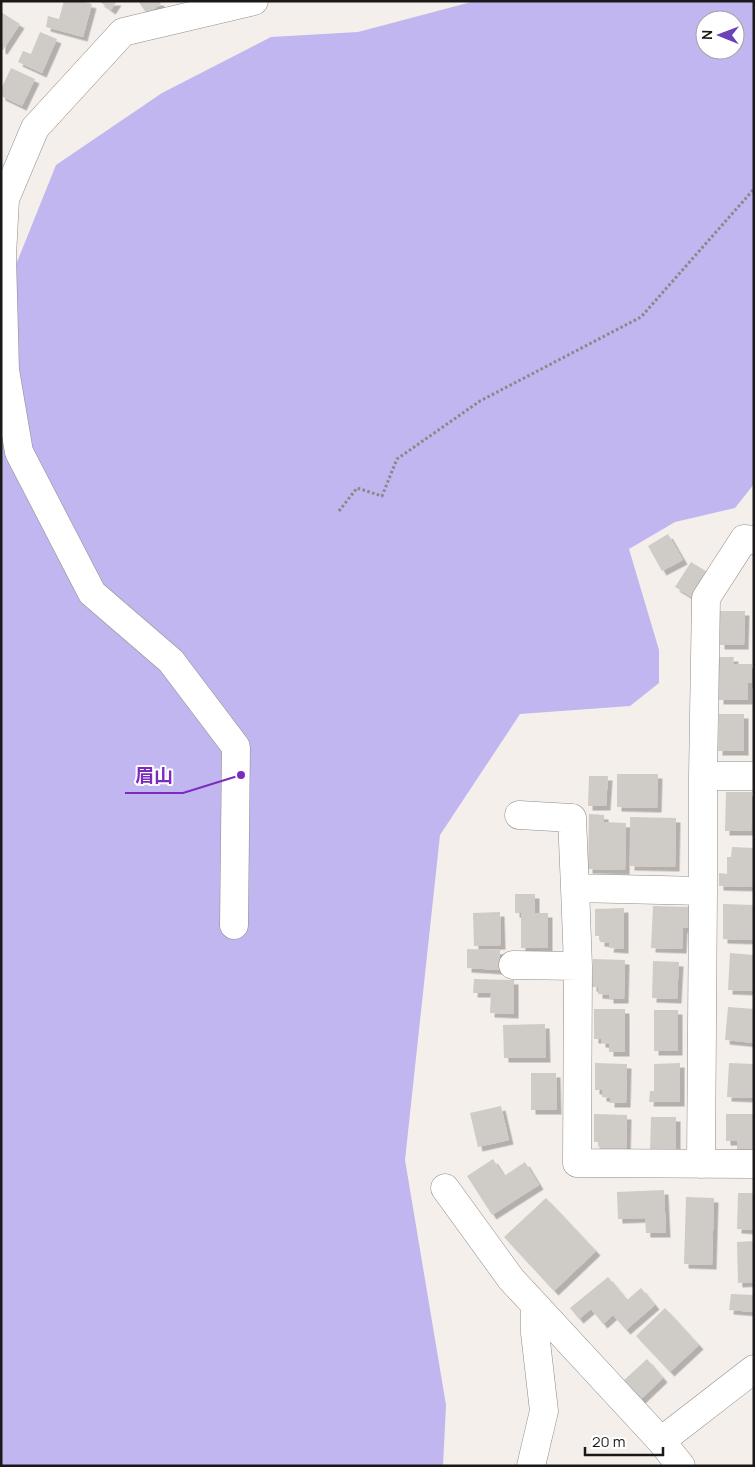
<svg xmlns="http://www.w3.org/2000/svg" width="755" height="1467" viewBox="0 0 755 1467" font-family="Manrope,'Noto Sans JP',sans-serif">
<defs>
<filter id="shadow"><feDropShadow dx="4.5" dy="4.5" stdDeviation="0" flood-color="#0004"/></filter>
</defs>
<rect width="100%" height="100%" fill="#f4efeb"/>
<path fill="#c1b6ef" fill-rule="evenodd" d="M475,1H754V484L735,508L675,522L629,549L659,650V683L630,706L520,714L440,835L405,1160L446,1405L443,1466H1V302L56,165L162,93L271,37L358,32ZM705,20H735V50H705Z"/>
<path fill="#cfcbc7" filter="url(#shadow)" d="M64,1H81L92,4L83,37L46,27L48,16L59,19Z
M99,1H117L111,10Z
M138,1H159L161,4L147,14Z
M1,12L20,24L3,50L1,49Z
M40,32L57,39L42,73L18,62L23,51L31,54Z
M11,68L35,79L22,106L1,96V89Z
M668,534L683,560L662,571L648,546Z
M691,562L714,576L698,601L675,587Z
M720,611H745L744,645H720Z
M712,657H734L733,664H752V683H748V700H719V688H712Z
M719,714H744V751H718Z
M617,774H658L657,808L617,807Z
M589,776H608L606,806H588Z
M726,792H752L751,831H725Z
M589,814L604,815V822L626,823L625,870L588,869Z
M630,817L676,818L675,867L630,866Z
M732,847L754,848V887L719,886V873L727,874V857H731Z
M515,894H535V913H548V948H521V913H515Z
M723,904L754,905V940L723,939Z
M653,906L690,907L688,928H683L682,949L651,948Z
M624,908V949L609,948L610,943L600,942V936H595V909Z
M500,912L501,945L474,946L473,913Z
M467,949L500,950L499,970L467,968Z
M730,953L754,955V991L728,990Z
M593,959L625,960L624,999H609V995L598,994V987H592Z
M653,961L679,962L677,999L652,998Z
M474,979L514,980V1014L490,1013L491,993H473Z
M728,1007L754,1009V1043L725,1040Z
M594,1009H625V1052H609V1044L601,1043V1039H594Z
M654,1010H678V1051H654Z
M545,1024L546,1058H504L503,1025Z
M595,1063L627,1064L626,1103H610V1098L602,1097V1090H595Z
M680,1063V1102H649L650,1091H654V1064Z
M729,1063L754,1064V1098L727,1097Z
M531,1073H556L557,1110H531Z
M501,1106L509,1140L478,1147L470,1113Z
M594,1114L627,1115L626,1153H599L600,1142H594Z
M726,1114H754V1152H737V1141H726Z
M651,1117H676V1152H650Z
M493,1159L504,1176L525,1162L539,1185L492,1215L467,1176Z
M664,1190L666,1233H646L645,1218L618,1219L617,1192Z
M738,1193H754V1230L737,1229Z
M686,1197L714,1198L712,1265L684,1264Z
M546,1198L596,1251L554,1291L504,1237Z
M754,1241V1282L738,1283L737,1242Z
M608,1277L627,1300L641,1288L655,1305L626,1330L613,1315L603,1324L591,1309L579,1319L570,1308Z
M731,1294L754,1295V1312L729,1310Z
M665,1308L699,1345L670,1372L636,1336Z
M647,1359L663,1378L640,1400L623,1381Z"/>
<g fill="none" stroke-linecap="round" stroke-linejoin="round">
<g stroke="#908c88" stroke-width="29">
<path id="minor" d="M754,540L744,539L706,598L703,776H754
M703,776V891L575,888L578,966L577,1163L754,1164
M519,815L572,818L575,888
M234,925L236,747L171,661L92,593L19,452L5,370L2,256L5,199L35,128L123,32L254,1
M513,965L578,966
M701,1164L703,891
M445,1188L511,1279L661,1441L754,1369
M661,1441L681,1466
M531,1466L544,1411L535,1333V1305"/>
</g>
<path stroke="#8b8885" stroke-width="3" stroke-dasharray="2.5 2.5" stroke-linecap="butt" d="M339,511L357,488L382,496L397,459L480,401L641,317L754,189"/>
<use href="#minor" stroke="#fff" stroke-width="28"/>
</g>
<path fill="none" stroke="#7b2cbf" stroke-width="2" d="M241 775L183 793H125"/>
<circle fill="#7b2cbf" stroke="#fff" stroke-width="2" cx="241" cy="775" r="5"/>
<g font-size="19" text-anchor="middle" font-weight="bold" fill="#7b2cbf" stroke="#fff" stroke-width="4" stroke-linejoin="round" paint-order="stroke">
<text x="154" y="782">眉山</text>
</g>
<rect width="755" height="1467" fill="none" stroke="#1a1917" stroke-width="5"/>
<g transform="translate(720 35) rotate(271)"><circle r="24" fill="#ffffff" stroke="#a3a3a2"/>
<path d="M0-4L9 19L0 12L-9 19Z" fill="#6a43bb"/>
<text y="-8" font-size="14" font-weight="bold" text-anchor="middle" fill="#1a1917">N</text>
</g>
<path d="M585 1447v8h78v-8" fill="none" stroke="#1a1917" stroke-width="2.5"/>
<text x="592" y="1447" font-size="15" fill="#1a1917" stroke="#ffffff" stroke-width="4" paint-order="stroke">20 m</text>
</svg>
